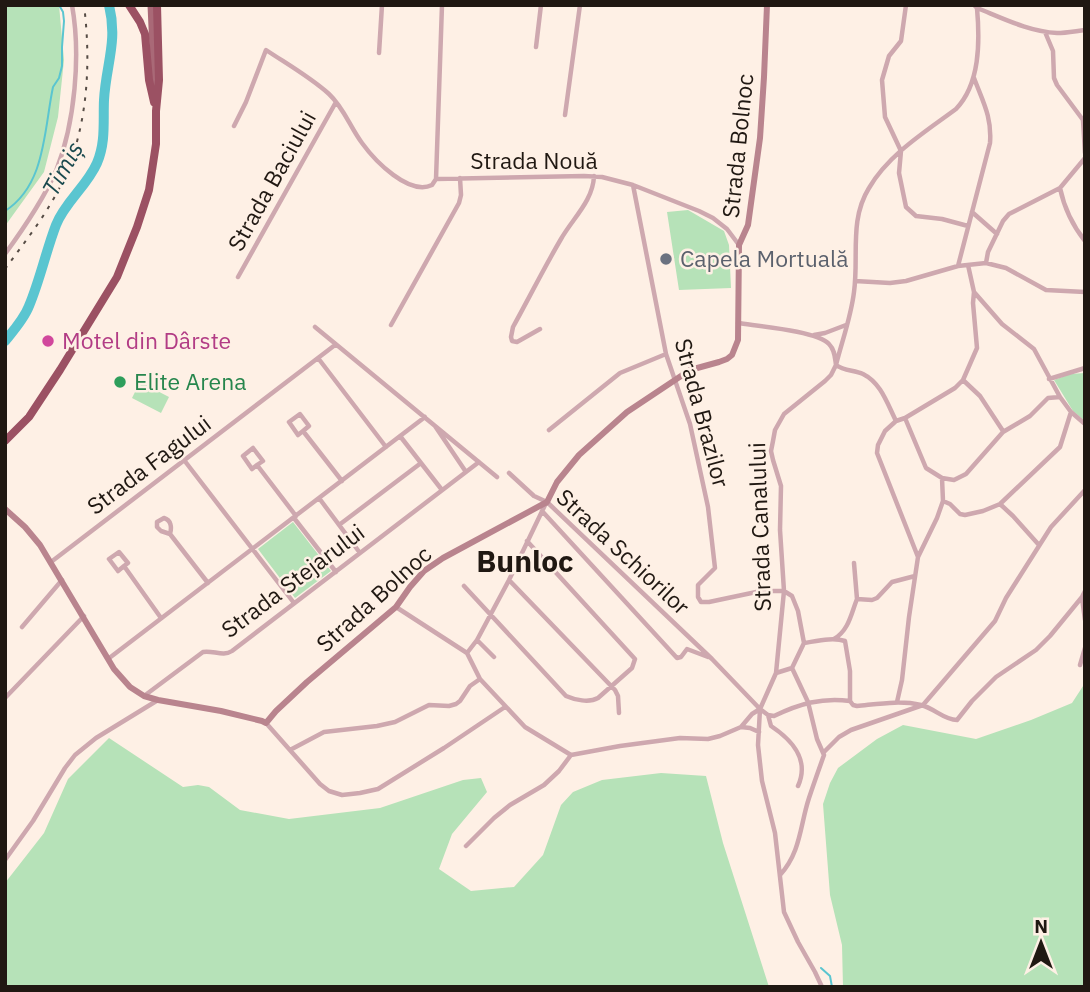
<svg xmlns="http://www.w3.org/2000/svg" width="1090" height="992" viewBox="0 0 1090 992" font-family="'IBM Plex Sans',sans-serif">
<rect width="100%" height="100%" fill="#fef0e5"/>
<path fill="#b6e2b8" d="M5,5H59L64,60L58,117L44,172L5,226Z
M688,210L724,231L729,245L731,288L679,290L667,212Z
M1085,373V421L1073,411L1054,380L1070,374Z
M140,382L169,397L161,413L132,398Z
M293,522L331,571L295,598L258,549Z
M1085,683V987H843L842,945L830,895L823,804L830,783L838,768L877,739L903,725L976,739L1031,720L1072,703Z
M109,738L183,787L198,785L209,787L240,810L289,819L380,808L463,780L481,778L487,792L452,834L439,869L471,891L514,887L543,855L561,805L573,792L602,780L661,773L706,776L723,843L769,987H5V883L44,833L68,779Z"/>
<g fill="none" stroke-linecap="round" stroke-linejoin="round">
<path stroke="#5ac5d0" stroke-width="2" d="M5,211C46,185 44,129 53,87L59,78L62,66V47L64,21L63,12L59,5
M821,968L830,976L832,987"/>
<path stroke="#5ac5d0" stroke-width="10" d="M5,341C14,330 24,319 29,306C40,280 46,251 56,225C65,202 87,186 97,163C106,142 103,121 104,100C106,64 118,42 109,5"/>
<path stroke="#cea8af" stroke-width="4.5" d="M974,5L977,8C1002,18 1030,32 1057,33C1066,33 1076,31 1085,30
M1045,32L1053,51L1054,78L1057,85L1083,120L1085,153
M536,47L541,5
M379,53L382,5
M565,115L580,5
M234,126L246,102L266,50C287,64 310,77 329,94C344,108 350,127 362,143C375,161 409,196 432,185L436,179L442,5
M901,151L885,117L882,80L889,56L901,41L906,5
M901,151L899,173L906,207L916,216L942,219L968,226
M436,179L584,176L602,177L633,185L699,211L713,218L727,229L739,245
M633,185L666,354L690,424L708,507L715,568L698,585V597L701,602H709L761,591H784L792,596L798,611L804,643L792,668L776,673
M1060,188C1064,207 1073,226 1085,241
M972,212L997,234
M5,254C24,228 43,200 56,171C75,123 81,55 72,5
M986,263L988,252L1003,221L1009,214L1060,188L1085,158
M968,265L974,292L1002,324L1034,349L1060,397L1071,412L1085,424
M958,266L990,143C992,117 983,102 974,78
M238,277L336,102
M855,281L890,283L906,281L958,266L986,263L1006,268L1046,290L1085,292
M738,323C757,326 818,331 829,344C835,350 835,358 836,365C844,371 854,370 863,374C881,383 887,403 896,421
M391,325L459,203L461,195L460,178
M315,327L497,477
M540,329L517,342L512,341L511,337L513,327C529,298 544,268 561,239C573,218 593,201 594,176
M814,335L825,333L846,325
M318,358L386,447
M1049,379L1085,368
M963,380L980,396L1003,431
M905,418L926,468L942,478L954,480L966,474L1003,432L1030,416L1048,398L1060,397
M435,426L466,472
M549,430L620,373L666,354
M303,431L298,435L289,422L300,414L309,426L303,431L342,481
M400,436L442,490
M184,460L294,603
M257,465L252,469L243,456L253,448L263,461L257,465L296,516
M509,473L534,496L547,502L712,659L760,709L768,715L774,716C799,704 822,697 850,701L853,705L857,706C878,704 900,700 921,705C934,708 944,720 957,720L972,701L996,677L1036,650L1050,636L1082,597L1085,591
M319,498L360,553
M943,501L950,504L960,514L965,515L983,511L1000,504L1060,447L1071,412
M1000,504L1013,516L1039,545
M542,511L677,658L681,657L687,649L708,657
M294,518L336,572
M339,525L421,463
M170,534L161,531L157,527V522L164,518C171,520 172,527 170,534L208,583
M918,557L877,453L878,445L885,431L896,421L905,418L955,388L963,380L977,348L973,303L974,292
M51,562L335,345
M854,563L857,599
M124,566L118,571L109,559L119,552L128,563L124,566L161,618
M509,580L615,690L618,696L619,713
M464,586L566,696C575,700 589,703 598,698L632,668L635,659L527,541
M1082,598L1085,620
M396,607L467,653
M22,627L62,580
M834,639C849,630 851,614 857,599L872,600L877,598L892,582L915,576
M477,640L494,657
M804,643C817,641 833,637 845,641L850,671V701
M467,653L480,679L525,727L571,755L620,746L680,738L708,739L720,736L741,727L752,714L760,709
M467,653L477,640L509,580L546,503
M108,659L425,417
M1080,665L1085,648
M144,696L203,652C213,650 223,657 232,651L479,462
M5,698L84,616
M897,702L902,680L909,617L918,557L937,518L943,501L942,478
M768,715L771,726C792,740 810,759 798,786
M266,723L320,784L329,791L342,795L360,793L378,789L444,748L505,707
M741,727L750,728L759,732
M290,750L324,732L377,726L395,722L429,705L449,706L456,704L460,701L470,686L480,679
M824,752L839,737L851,730L923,705L995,621L1006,598L1051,527L1085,490
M466,846L494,818L510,805L544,785L559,771L571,755
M5,860L33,821L65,768L75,755L96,738L158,700
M780,875C801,852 800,825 809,798C814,783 819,769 824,755L817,739L808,702L792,668
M822,987L815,972L798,942L784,912L775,833L762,781L758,745L760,709L776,673L784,591L780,530L781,486L773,460L771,451L773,441L775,430L784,414L825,381L831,375L836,365C842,341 851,317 854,292C859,257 849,220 869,188C889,154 925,132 956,109C980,84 980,42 977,8"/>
<path stroke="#b9848e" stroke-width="6" d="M5,509L25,527L40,545L114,669L130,687L144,696L158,700L221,711L262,721L266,723L276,711L307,682L396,607L410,587L424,571L443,558L547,502L557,482L579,455L627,412L690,370L719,362L727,359L732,355L738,340L739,245L748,225L760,138L764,77L767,5"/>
<path stroke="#a96977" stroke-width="7" d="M151,5L155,93"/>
<path stroke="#9b5163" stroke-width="8" d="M129,5L140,22L145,34L149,80L154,102
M5,441L29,417L60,370L117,277L137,227L149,190L156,144V111L159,80L157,5"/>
<path stroke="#564c45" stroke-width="2" stroke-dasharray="3.5 7" stroke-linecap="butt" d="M5,269C27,239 51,209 66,174C88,121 91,62 84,5"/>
</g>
<circle fill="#6b7280" stroke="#fef0e5" stroke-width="2.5" cx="666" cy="259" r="7"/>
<circle fill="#d1479c" stroke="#fef0e5" stroke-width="2.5" cx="48" cy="341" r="7"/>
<circle fill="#2e9e5b" stroke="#fef0e5" stroke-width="2.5" cx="120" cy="382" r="7"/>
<g text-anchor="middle" stroke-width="5" stroke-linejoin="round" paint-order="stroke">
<g font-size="23" fill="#201812" stroke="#fef0e5">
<text transform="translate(738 146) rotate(-84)" y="8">Strada Bolnoc</text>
<text x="534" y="169">Strada Nouă</text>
<text transform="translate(272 181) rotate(-61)" y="8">Strada Baciului</text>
<text transform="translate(702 413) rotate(75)" y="8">Strada Brazilor</text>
<text transform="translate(149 465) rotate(-37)" y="8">Strada Fagului</text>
<text transform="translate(760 527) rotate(-92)" y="8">Strada Canalului</text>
<text transform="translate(623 552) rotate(43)" y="8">Strada Schiorilor</text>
<text transform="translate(293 581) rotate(-37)" y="8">Strada Stejarului</text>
<text transform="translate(374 599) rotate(-42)" y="8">Strada Bolnoc</text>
</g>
<g font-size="23" fill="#5b616d" stroke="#fef0e5" text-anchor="start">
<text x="680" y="267">Capela Mortuală</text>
</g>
<g font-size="23" fill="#b23c85" stroke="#fef0e5" text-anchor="start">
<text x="62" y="349">Motel din Dârste</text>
</g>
<g font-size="23" fill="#27864d" stroke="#fef0e5" text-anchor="start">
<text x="134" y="390">Elite Arena</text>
</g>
<g font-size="24" font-style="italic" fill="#19494e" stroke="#fef0e5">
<text transform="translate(63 169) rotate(-61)" y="8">Timiș</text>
</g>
<g font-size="30" font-weight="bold" fill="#201812" stroke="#fef0e5">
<text x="525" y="572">Bunloc</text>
</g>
</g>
<rect width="1090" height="992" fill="none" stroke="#201812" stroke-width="14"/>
<g transform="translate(1041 943)" stroke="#fef0e5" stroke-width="5" paint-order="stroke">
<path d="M0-5L12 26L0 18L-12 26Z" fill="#201812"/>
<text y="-10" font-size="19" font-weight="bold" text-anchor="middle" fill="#201812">N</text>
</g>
</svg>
